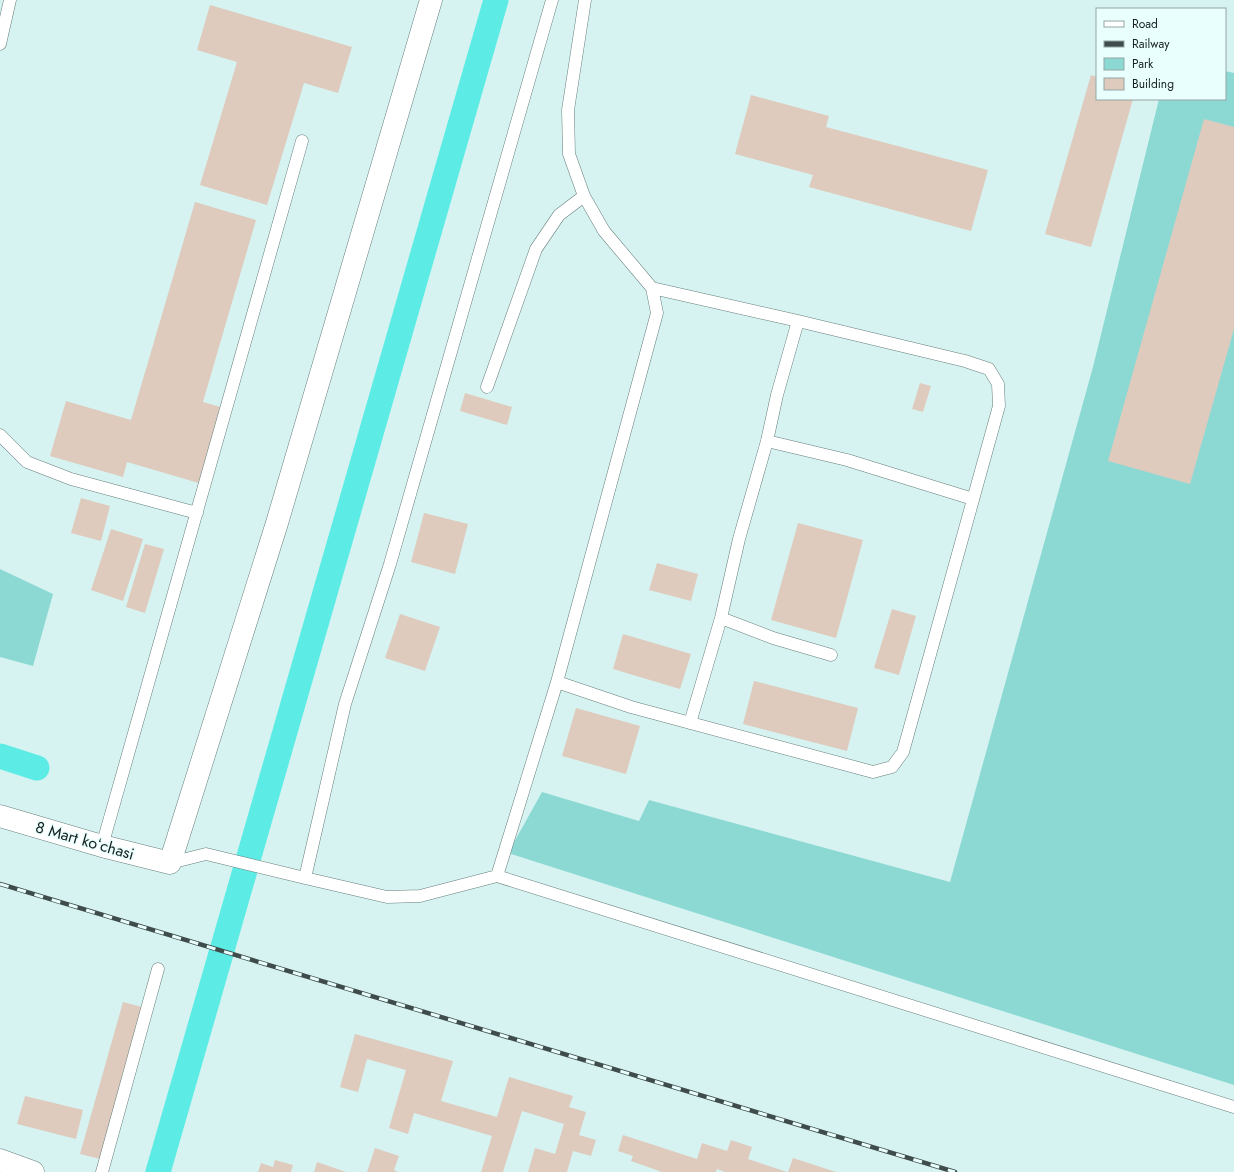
<svg xmlns="http://www.w3.org/2000/svg" width="1234" height="1172" viewBox="0 0 1234 1172" font-family="Jost,sans-serif">
<rect width="100%" height="100%" fill="#d7f3f1"/>
<path fill="#8cd9d4" d="M1225,71L1234,73V1085L508,853L542,792L639,821L649,800L950,882L1093,367L1159,99H1225Z
M0,569L53,594L33,666L0,657Z"/>
<g fill="none" stroke-linecap="round" stroke-linejoin="round">
<path stroke="#5dece5" stroke-width="25" d="M0,756L37,768
M158,1172L496,0"/>
</g>
<path fill="#decbbd" d="M210,5L352,47L338,93L304,83L267,205L200,185L237,62L197,50Z
M1091,75L1097,77V99H1133L1091,247L1045,234Z
M751,95L829,116L826,127L988,170L971,231L809,187L813,175L735,154Z
M1204,119L1234,127V329L1190,484L1108,461Z
M195,202L256,220L203,402L224,408L202,484L127,462L123,477L50,456L66,401L131,420Z
M920,383L931,386L923,412L912,409Z
M465,393L512,407L507,425L460,411Z
M81,498L110,506L101,541L71,533Z
M424,513L468,524L455,574L411,562Z
M798,523L863,540L836,638L771,620Z
M111,529L143,539L123,601L91,590Z
M145,544L164,549L145,613L126,607Z
M657,563L698,574L691,601L649,590Z
M892,609L916,616L899,675L874,668Z
M400,614L440,627L425,671L385,658Z
M623,634L691,654L680,689L613,669Z
M754,681L858,708L847,751L743,724Z
M576,708L640,726L626,774L562,756Z
M123,1002L142,1007L100,1159L80,1154Z
M355,1034L453,1061L441,1101L497,1117L509,1077L573,1096L569,1107L586,1112L579,1135L596,1140L591,1156L573,1151L567,1172H528L535,1148L555,1154L564,1124L522,1111L503,1172H481L492,1136L414,1113L408,1134L389,1128L406,1070L367,1059L358,1092L340,1087Z
M25,1096L83,1110L76,1139L17,1124Z
M623,1135L697,1159L702,1143L727,1151L731,1140L752,1147L748,1159L787,1172H725L717,1169L716,1172H662L631,1161L633,1156L618,1151Z
M375,1148L399,1156L394,1170L398,1172H367Z
M793,1158L836,1172H788Z
M275,1160L293,1165L291,1172H258L261,1163L273,1167Z
M317,1162L346,1172H314Z"/>
<g fill="none" stroke-linecap="round" stroke-linejoin="round">
<g stroke="#667f7d" stroke-width="13">
<path id="lane" d="M0,44L10,0
M487,387L536,249L559,215L584,196
M0,435L27,462L71,479L197,513
M767,441L847,460L973,499
M721,618L773,638L831,655
M557,682L631,707L873,772L892,767L903,752L999,406L998,384L989,369L965,361L798,321L652,288
M690,723L721,618L739,539L767,441L777,395L798,321
M102,846L302,141
M170,863L206,854L305,878L345,704L390,564L552,0
M497,876L1234,1107
M305,878L387,897L420,896L497,876L557,682L657,313L652,288L604,231L584,196L569,154L568,110L585,0
M102,1172L158,969"/>
</g>
<g stroke="#667f7d" stroke-width="23">
<path id="street" d="M0,816L102,846L170,863L277,523L431,0
M0,1160L33,1172"/>
</g>
<use href="#lane" stroke="#fff" stroke-width="12"/>
<use href="#street" stroke="#fff" stroke-width="22"/>
<g stroke="#3e4c4b" stroke-width="4.5">
<path id="rail" d="M0,884L955,1172"/>
</g>
<use href="#rail" stroke="#e9fffd" stroke-width="3" stroke-dasharray="9" stroke-linecap="butt"/>
</g>
<g text-anchor="middle" stroke-width="3" stroke-linejoin="round" paint-order="stroke">
<g font-size="16" fill="#151f1e" stroke="#e9fffd">
<text transform="translate(85 840) rotate(16)" y="6">8 Mart koʻchasi</text>
</g>
</g>
<rect x="1096" y="8" width="130" height="92" fill="#e9fffd" stroke="#94a5a4"/>
<rect x="1104" y="21" width="20" height="6" fill="#ffffff" stroke="#94a5a4"/>
<text x="1132" y="28" font-size="12" fill="#151f1e">Road</text>
<rect x="1104" y="41" width="20" height="6" fill="#3e4c4b" stroke="#94a5a4"/>
<text x="1132" y="48" font-size="12" fill="#151f1e">Railway</text>
<rect x="1104" y="58" width="20" height="12" fill="#8cd9d4" stroke="#94a5a4"/>
<text x="1132" y="68" font-size="12" fill="#151f1e">Park</text>
<rect x="1104" y="78" width="20" height="12" fill="#decbbd" stroke="#94a5a4"/>
<text x="1132" y="88" font-size="12" fill="#151f1e">Building</text>
</svg>
